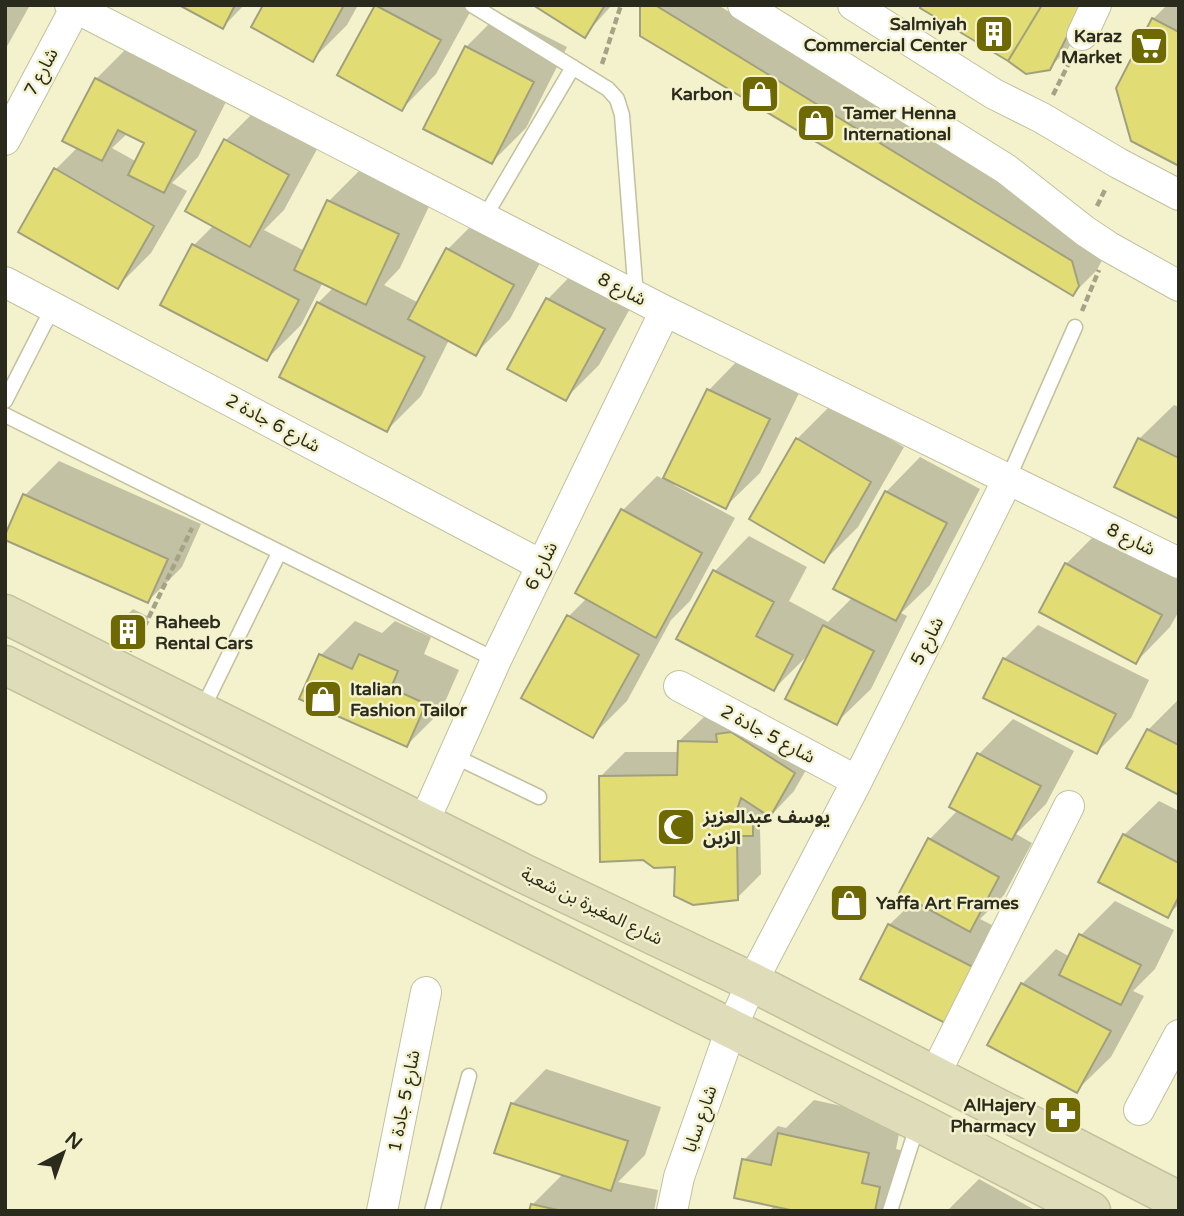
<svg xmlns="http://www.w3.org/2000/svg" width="1184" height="1216" viewBox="0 0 1184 1216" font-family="'Varela Round','Noto Sans Arabic',sans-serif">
<rect width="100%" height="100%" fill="#f3f2cd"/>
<path fill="#0003" fill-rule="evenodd" d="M5,5H30L5,50Z
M182,5H244L223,27Z
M265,5H358L347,25L312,60Z
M377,5H474L436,74L402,109L340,74Z
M536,5H612L585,35Z
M642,5H718L1096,237L1102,260L1097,270L1073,294Z
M922,5H1090L1068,49L1049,68Z
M1167,5H1179V164L1153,19Z
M500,13L567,47L526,128L492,162L466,47Z
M130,45L229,96L198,157L172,183L187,191L151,253L117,287L56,169L78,147L96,79ZM128,133L147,143L137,162L112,148Z
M260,106L322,140L284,210L264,230L305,251L329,201L363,167L432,200L400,268L384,285L419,303L448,249L482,215L547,250L510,319L475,354L449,340L421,396L387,430L318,303L334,287L323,282L301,325L267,359L194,245L214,225L226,140Z
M582,264L638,294L599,365L565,399L510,369L548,299Z
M743,355L803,385L760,473L725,507L675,482L674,485L735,518L690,601L671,620L627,701L592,736L523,697L569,616L587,598L577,593L623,510L657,476L665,480L709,390Z
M831,405L904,447L858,527L824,561L797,439Z
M1174,405L1179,407V517L1139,439Z
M920,457L980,489L930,585L901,613L907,616L871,689L836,723L809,654L774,689L679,639L715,571L749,536L807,567L789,601L828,622L853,597L886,492Z
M59,461L201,524L182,567L148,601L25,495Z
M1100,530L1179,572V611L1170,627L1136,662L1066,564Z
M133,609L149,617L136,643L131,649L115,641L127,615Z
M355,621L382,633L395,621L431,637L424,654L459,670L441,711L407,745L321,655Z
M1038,625L1149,680L1131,718L1097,752L1004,659Z
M1179,699V793L1129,767L1148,730Z
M755,708L818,749L794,791L760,827L761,874L737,898L676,866L601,776L625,752H679V741L704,717L734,718L742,711Z
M1013,719L1074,751L1046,804L1016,834L1032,843L1004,895L980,919L1008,933L980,987L889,925L915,900L929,840L958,810L951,807L979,754Z
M1159,801L1179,811V904L1167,916L1124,835Z
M848,884L868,892L861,909L855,914L843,890Z
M1115,901L1174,930L1155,969L1133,991L1144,996L1111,1057L1076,1091L1022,984L1056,949L1070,957L1081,935Z
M546,1069L661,1107L645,1155L618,1182L658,1190L654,1211H531L532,1205L563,1174L512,1104Z
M814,1100L902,1119L896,1149L913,1153L905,1191L885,1211H769L775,1205L744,1160L778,1126L786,1128Z
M979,1179L1035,1210V1211H947Z"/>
<path fill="#e2dc75" stroke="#a1a07e" stroke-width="2" d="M179,5H235L223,29Z
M263,5H344L313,62L251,27Z
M375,5L441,40L402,111L337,75Z
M533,5H605L585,38Z
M640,5H655L1072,261L1079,286L1073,296L640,36Z
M922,5H1042L1008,61L920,8Z
M1042,5H1083L1050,70L1026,74L1008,61Z
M1152,18L1179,32V166L1131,141L1116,88Z
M465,46L534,82L492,164L423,129Z
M95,78L196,131L164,193L128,175L144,143L118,130L102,161L62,141Z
M224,139L289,175L250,247L185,211Z
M54,168L154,226L118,289L18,232Z
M327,200L399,234L366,305L294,270Z
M192,244L299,300L267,361L160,305Z
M446,248L514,285L476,356L408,319Z
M546,298L605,329L566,401L507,369Z
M317,302L425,357L387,432L279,377Z
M707,389L770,419L726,509L663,478Z
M796,438L871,482L824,563L749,519Z
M1138,438L1179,458V519L1114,487Z
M885,491L947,523L896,621L833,589Z
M23,494L168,559L148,603L5,540V535Z
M621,509L702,553L656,638L575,593Z
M1065,563L1162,615L1136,664L1039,612Z
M713,570L774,602L756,636L793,655L774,691L676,639Z
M126,614L144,623L131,651L112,642Z
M567,615L639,655L593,738L521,698Z
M823,625L874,651L837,725L785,699Z
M319,654L352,669L359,654L398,671L391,688L426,704L407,747L299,699Z
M1003,658L1116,714L1097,754L983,698Z
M1147,729L1179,745V795L1126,768Z
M731,732L795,773L770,817L741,798L736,813L753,814V836H737L738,900L693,905L674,896L675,867L654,868L643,860L600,862L599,776L677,775L678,741L717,742L716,734Z
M977,753L1041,786L1012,840L949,807Z
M1123,834L1179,863V896L1168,918L1098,882Z
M928,838L999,877L970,932L899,893Z
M841,889L864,898L856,917L834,908Z
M888,924L975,968L947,1024L860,979Z
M1079,934L1141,965L1121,1005L1059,975Z
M1021,983L1111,1031L1077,1093L987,1045Z
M511,1103L628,1141L611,1191L494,1153Z
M778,1133L869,1153L862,1183L880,1187L875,1211H795L734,1198L742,1159L771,1165Z
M531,1204L562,1211H529Z"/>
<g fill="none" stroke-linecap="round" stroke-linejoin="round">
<g stroke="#c2c19e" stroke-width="17">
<path id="lane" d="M472,5L608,89L617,99L622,115L636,296
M484,218L573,67
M5,401L53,307
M5,415L496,660
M1008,479L1075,327
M201,712L279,553
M452,755L539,797
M432,1211L469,1076
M890,1211L918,1123"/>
</g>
<g stroke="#c2c19e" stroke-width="32">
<path id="street" d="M70,5L665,311L1179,563
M743,5L1006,169L1085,231L1109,247L1179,286
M853,5L994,94L1042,118L1118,163L1179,195
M1082,35L1096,5
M5,140L77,5
M5,282L541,565
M679,686L857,781
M423,824L496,660L665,311
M934,1076L1069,806
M1139,1110L1179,1035
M382,1211L426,992
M672,1211L679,1177L731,1029L752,982L857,781L1008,479"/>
</g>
<g stroke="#c2c19e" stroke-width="41">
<path id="secondary" d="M5,614L525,874L752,982L1179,1201
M5,665L918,1122L1091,1211"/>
</g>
<path stroke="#a4a387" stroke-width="4.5" stroke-dasharray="7 3.5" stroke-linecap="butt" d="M602,64L621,5
M1053,95L1071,59
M1097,206L1106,188
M1082,311L1099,270
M135,646L192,528"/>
<use href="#lane" stroke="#fff" stroke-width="14"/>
<use href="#street" stroke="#fff" stroke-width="30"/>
<use href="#secondary" stroke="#dfddb9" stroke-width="38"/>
</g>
<defs>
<g id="building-square" transform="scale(2.0125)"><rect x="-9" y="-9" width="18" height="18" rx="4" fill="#6f6903" stroke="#f3f2cd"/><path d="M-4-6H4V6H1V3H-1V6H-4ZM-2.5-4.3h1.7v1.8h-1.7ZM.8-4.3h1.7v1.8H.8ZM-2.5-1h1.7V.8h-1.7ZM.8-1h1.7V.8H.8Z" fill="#fff"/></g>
<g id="supermarket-square" transform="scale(2.0125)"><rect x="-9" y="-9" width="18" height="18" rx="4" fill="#6f6903" stroke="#f3f2cd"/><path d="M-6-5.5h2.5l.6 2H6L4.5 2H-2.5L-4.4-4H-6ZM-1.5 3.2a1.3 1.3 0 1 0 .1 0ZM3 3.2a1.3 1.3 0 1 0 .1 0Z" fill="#fff"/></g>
<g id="shop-square" transform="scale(2.0125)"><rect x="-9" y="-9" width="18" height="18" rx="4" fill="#6f6903" stroke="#f3f2cd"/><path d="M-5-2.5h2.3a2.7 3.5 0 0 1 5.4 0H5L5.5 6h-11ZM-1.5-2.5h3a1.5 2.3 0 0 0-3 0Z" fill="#fff"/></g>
<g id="mosque-square" transform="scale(2.0125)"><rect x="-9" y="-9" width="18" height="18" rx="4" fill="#6f6903" stroke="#f3f2cd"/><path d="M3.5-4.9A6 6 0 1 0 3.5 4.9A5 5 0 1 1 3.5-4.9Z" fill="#fff"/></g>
<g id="pharmacy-square" transform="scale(2.0125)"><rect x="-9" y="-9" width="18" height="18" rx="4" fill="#6f6903" stroke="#f3f2cd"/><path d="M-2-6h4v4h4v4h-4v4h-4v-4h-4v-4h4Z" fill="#fff"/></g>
</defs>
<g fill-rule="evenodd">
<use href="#building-square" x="994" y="34"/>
<use href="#supermarket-square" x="1149" y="46"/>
<use href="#shop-square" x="760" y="94"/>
<use href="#shop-square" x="816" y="123"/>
<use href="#building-square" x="128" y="632"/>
<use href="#shop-square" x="323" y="699"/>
<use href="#mosque-square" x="676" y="827"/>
<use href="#shop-square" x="849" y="903"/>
<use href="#pharmacy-square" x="1063" y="1115"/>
</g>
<g text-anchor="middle" stroke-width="5" stroke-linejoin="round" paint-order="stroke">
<g font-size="18" font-weight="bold" fill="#2b2b1d" stroke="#f3f2cd" text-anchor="start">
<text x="967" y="30" text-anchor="end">Salmiyah<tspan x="967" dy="21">Commercial Center</tspan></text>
<text x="1122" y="42" text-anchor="end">Karaz<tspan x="1122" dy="21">Market</tspan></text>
<text x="733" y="100" text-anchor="end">Karbon</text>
<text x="843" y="119">Tamer Henna<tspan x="843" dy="21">International</tspan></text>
<text x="155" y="628">Raheeb<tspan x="155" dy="21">Rental Cars</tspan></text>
<text x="350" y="695">Italian<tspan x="350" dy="21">Fashion Tailor</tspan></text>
<text x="703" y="823">يوسف عبدالعزيز<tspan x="703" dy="21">الزبن</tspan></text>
<text x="876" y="909">Yaffa Art Frames</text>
<text x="1036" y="1111" text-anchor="end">AlHajery<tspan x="1036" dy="21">Pharmacy</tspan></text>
</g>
<g font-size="18" fill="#2b2b1d" stroke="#f3f2cd">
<text transform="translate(41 72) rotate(-62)" y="6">شارع 7</text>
<text transform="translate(622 289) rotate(27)" y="6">شارع 8</text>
<text transform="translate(273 423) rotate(28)" y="6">شارع 6 جادة 2</text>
<text transform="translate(1131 539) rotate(26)" y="6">شارع 8</text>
<text transform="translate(541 566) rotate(-64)" y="6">شارع 6</text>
<text transform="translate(927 641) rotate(-63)" y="6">شارع 5</text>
<text transform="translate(768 734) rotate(28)" y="6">شارع 5 جادة 2</text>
<text transform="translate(592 906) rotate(26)" y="6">شارع المغيرة بن شعبة</text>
<text transform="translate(404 1101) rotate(-79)" y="6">شارع 5 جادة 1</text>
<text transform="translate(700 1119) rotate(-71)" y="6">شارع سابا</text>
</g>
</g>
<rect width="1184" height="1216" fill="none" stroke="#2b2b1d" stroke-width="14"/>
<g transform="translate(63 1153) rotate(41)" stroke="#f3f2cd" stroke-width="5" paint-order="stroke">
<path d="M0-5L12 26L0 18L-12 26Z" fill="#2b2b1d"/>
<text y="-10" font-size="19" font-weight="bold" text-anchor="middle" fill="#2b2b1d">N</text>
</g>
</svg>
